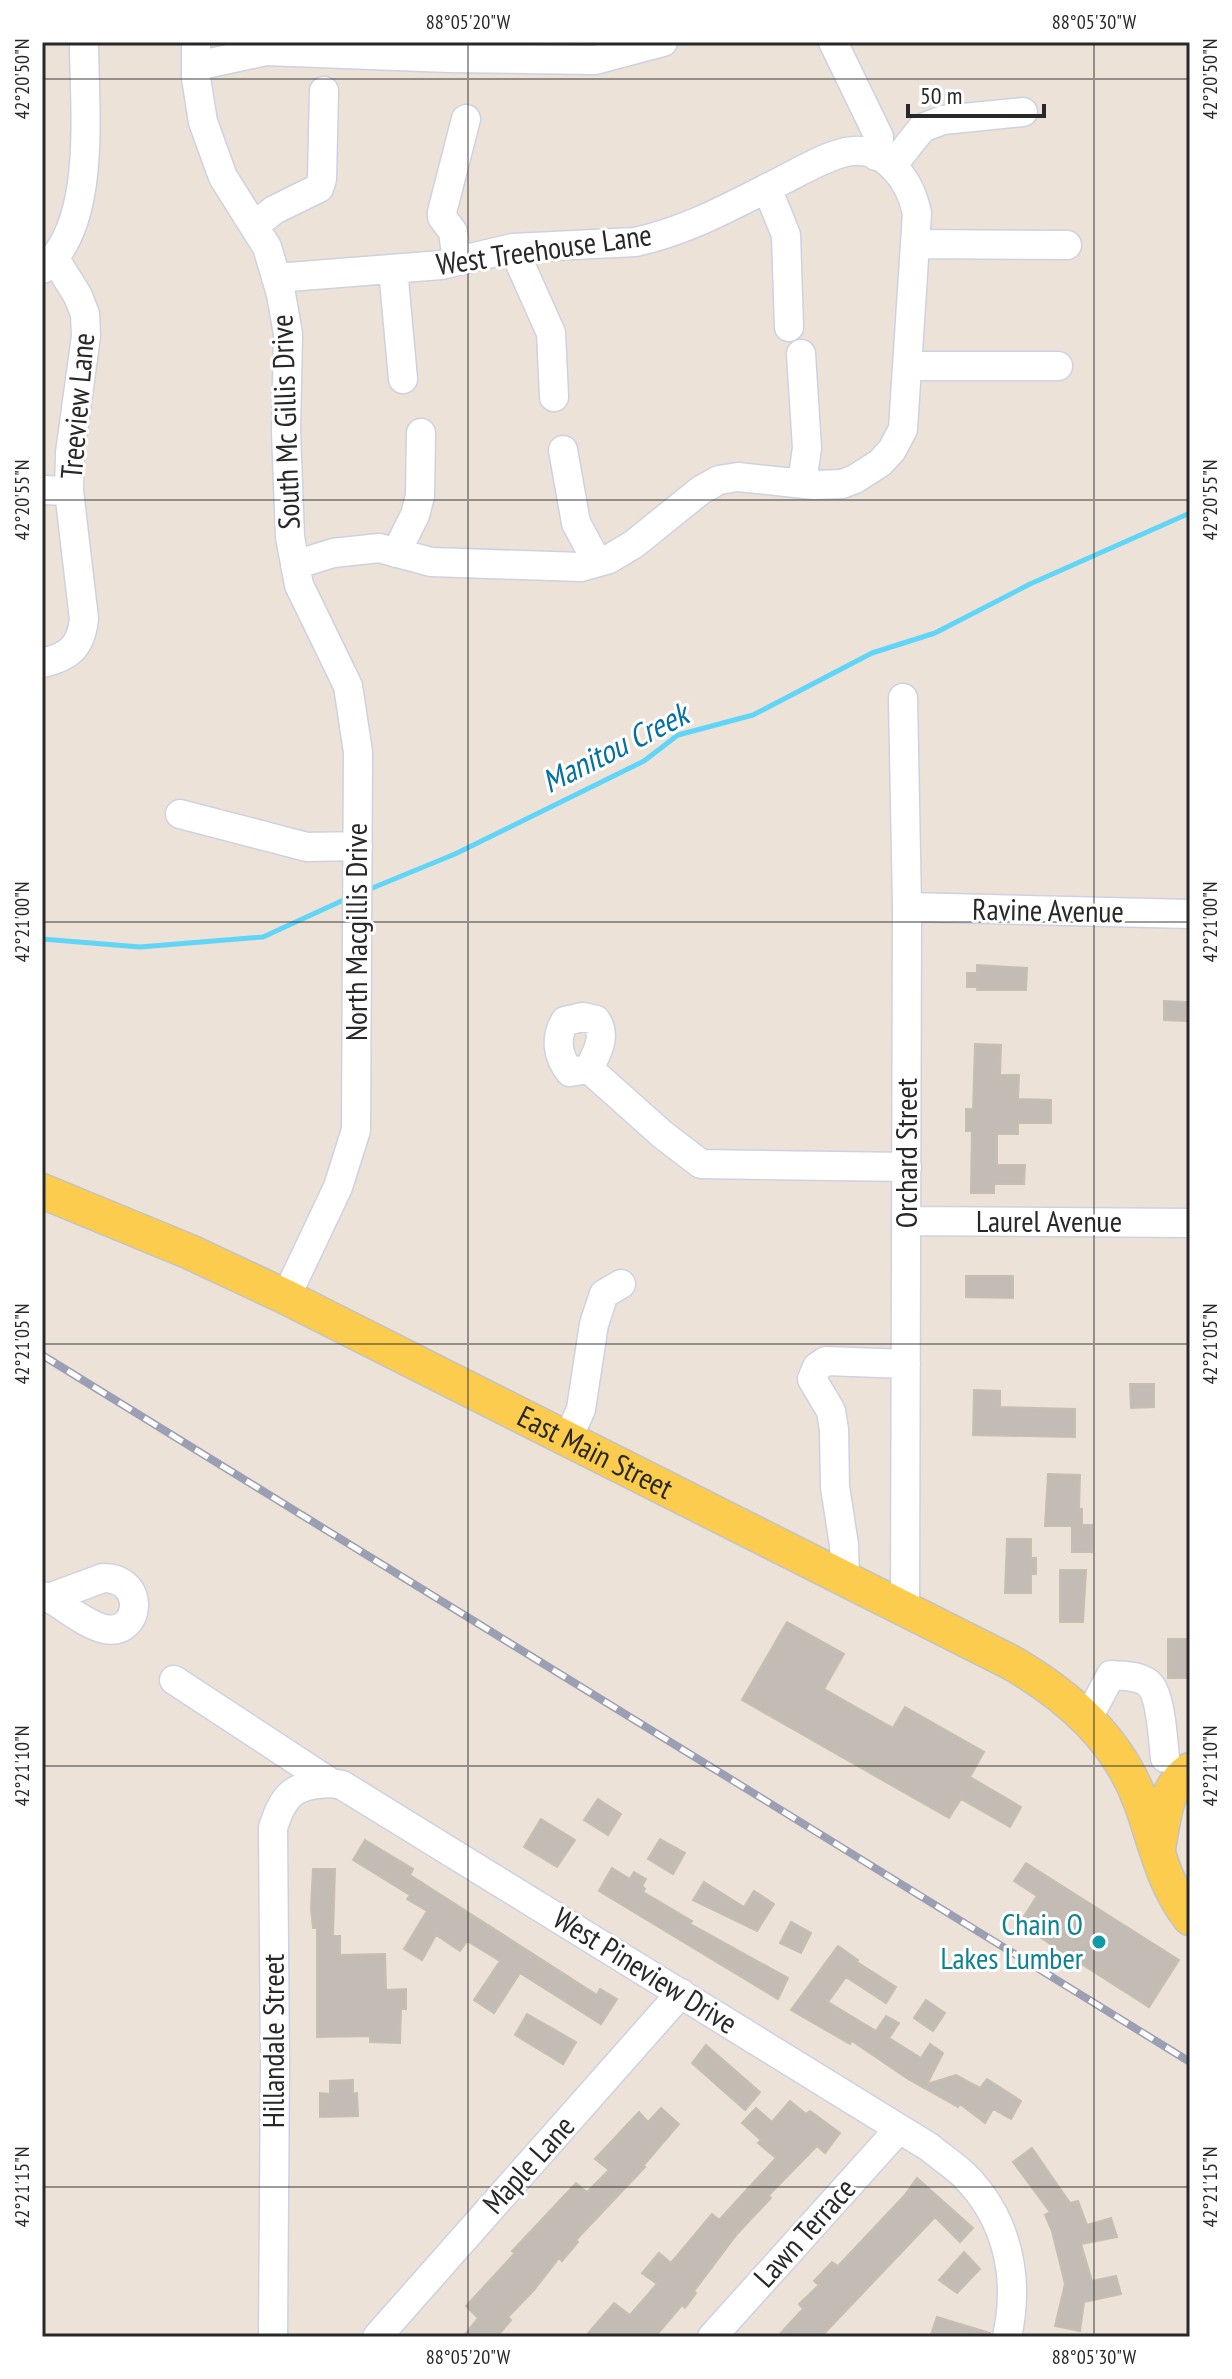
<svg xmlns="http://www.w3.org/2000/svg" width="1232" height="2379" viewBox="0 0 1232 2379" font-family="'PT Sans Narrow',sans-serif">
<rect width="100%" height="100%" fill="#ece2d8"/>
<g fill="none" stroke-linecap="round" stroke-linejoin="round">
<path stroke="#61d5f7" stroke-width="5" d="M365,891L455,854L644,761L678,735L753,715L872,653L935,633L1030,584L1190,513
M42,939L140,947L263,937L348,898"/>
</g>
<path fill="#c3bcb5" stroke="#c7beb2" stroke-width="2" d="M977,965L1027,968L1026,990H977V987H967V973H977Z
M1164,1001L1186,1002V1021L1164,1020Z
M975,1044L1001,1045L1000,1075H1019L1018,1099L1051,1100V1123H1018V1134H997V1165H1025L1024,1184H994V1193H971L972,1131H966V1109H973Z
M966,1276H1013V1298L966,1297Z
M1130,1384H1154V1407L1131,1408Z
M974,1390L1000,1391V1407L1075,1409V1437L973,1435Z
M1048,1474L1080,1475L1079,1509H1082V1525H1092V1552H1072V1526H1045Z
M1007,1539H1031V1558H1036V1574H1031V1593H1005Z
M1060,1570H1086L1083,1622H1060Z
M787,1622L844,1654L824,1689L893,1728L905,1707L984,1752L970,1777L1021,1807L1010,1827L961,1799L949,1818L742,1700Z
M1168,1639H1190V1678H1168Z
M598,1799L621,1814L608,1835L584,1820Z
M541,1819L575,1840L557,1867L524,1847Z
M660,1839L685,1853L673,1874L648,1859Z
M365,1840L413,1869L410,1875L597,1995L600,1989L617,1999L601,2024L520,1973L494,2013L474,2000L500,1961L467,1941L460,1951L436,1935L422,1960L404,1949L427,1911L407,1899L410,1895L353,1860Z
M1026,1863L1179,1960L1149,2007L1019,1924L1037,1896L1014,1881Z
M612,1868L630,1879L634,1872L646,1879L642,1886L645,1889L643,1892L692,1921L690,1924L788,1978L778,1999L599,1891Z
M313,1869H335L333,1936H340V1955L385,1954L386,1990L406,1989V2009H401L400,2043L370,2042V2036L317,2037V1928H313L311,1908Z
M704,1882L744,1907L754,1891L774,1904L757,1931L693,1900Z
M791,1922L811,1933L801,1953L780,1943Z
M838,1946L858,1960L857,1962L896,1987L886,2003L846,1977L828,2002L876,2031L886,2016L899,2023L889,2038L921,2058L930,2044L943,2053L927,2084L956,2075L980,2088L987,2079L1021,2101L1011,2119L993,2109L985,2123L960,2104L958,2107L908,2079L852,2041L850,2044L791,2010Z
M926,2000L945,2013L933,2031L914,2018Z
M527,2014L576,2042L563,2064L515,2035Z
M706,2045L760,2092L745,2110L692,2063Z
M353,2080V2094L357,2093L358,2116L320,2117V2093L330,2094V2081Z
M790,2101L806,2114L810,2111L840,2133L825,2153L817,2146L769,2195L771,2198L737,2234L694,2291L696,2293L685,2308L682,2305L655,2337H585L614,2303L630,2315L657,2284L642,2273L659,2253L671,2263L712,2214L719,2220L776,2158L758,2143L761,2140L742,2123L756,2108L772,2122Z
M661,2108L679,2124L643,2166L645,2167L576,2240L578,2242L562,2261L559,2258L534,2290L508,2317L511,2320L497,2337H463L478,2318L466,2306L515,2253L512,2251L576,2183L587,2192L609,2170L595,2159L639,2112L648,2122Z
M1032,2148L1070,2203L1078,2201L1087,2225L1111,2218L1117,2237L1081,2244L1092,2281L1116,2276L1121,2294L1084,2302L1080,2331L1055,2326L1065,2284L1052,2231L1045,2215L1050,2212L1013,2162Z
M917,2178L973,2228L960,2242L935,2217L821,2337H777L803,2309L799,2304L819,2285L814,2281L832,2262L838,2266L904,2196Z
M964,2252L980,2269L957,2293L939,2280Z
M937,2317L990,2333V2337H930Z"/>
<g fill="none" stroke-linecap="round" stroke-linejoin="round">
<g stroke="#cdd2e2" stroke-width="31">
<path id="minor" d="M196,42V78L203,122L223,177L267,247L281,294L288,334L286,431L290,537L299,585L348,686L358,752L356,1130L338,1187L286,1297
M833,42L879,137L876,156
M196,66L266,51L449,58L595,60L663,42
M892,166L922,128L943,120L1023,112
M767,188L786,235L789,327
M254,226L274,210L319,188L322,179L324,91
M915,244L1067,245
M513,248L551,333L554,397
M457,261L453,232L442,217V212L466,119
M43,269C98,224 84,108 84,42
M393,269L403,379
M276,278L441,265L513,248L635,242C688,231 735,204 783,180C803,170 824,157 846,152C885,144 910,180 917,213L903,429L892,450L880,463L855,479L842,484L814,485L738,477L719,480L701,490L634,544L609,559L581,567L431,562L379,548L333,553L295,565
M801,354L807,448L802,483
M907,366H1058
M563,450L576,523L597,562
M42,490L69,491
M396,553L415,515L420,496L421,433
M42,663C69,657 81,647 84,619L69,491L70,453L86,336L85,314L78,296L55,259
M903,698L907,907L905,1608
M180,814L307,847L358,846
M907,907L1190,914
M583,1017L596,1020C607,1037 597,1052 589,1069L570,1072C557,1056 555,1038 565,1021Z
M589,1069L663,1135L701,1164L907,1167
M907,1221L1190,1223
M568,1439L581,1409L594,1324L604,1294L621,1284
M845,1578L844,1545L835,1487L834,1430L831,1411L812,1379L817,1367L826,1361L906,1364
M42,1596L49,1598C66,1607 86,1625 105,1629C141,1636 147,1578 103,1578L49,1598
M174,1680L331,1783L342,1785L929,2147C940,2156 953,2165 964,2175C1008,2219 1020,2278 1007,2337
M1088,1718L1111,1675C1122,1676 1138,1675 1148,1683C1161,1693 1163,1741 1165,1758
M273,2337L275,2065L273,1828C283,1794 295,1784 331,1783
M377,2337L681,1993
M712,2337L899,2129"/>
</g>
<g stroke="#c3c3c3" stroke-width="37">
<g id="major">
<path id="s1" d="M42,1191L190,1252L286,1297L1012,1663C1070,1697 1119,1740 1142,1805C1156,1845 1164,1885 1190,1918"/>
<path d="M1158,1848C1164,1818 1164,1788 1190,1770"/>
</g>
</g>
<use href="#minor" stroke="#fff" stroke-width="28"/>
<use href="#major" stroke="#fbcc4d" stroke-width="34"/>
<g stroke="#9a9fb4" stroke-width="8">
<path id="rail" d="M42,1355L1190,2062"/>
</g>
<use href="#rail" stroke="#fff" stroke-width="5" stroke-dasharray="15" stroke-linecap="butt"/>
</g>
<path fill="none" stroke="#282828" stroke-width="2" stroke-opacity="0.45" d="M468,42V2337M1094,42V2337M42,79H1190M42,500H1190M42,922H1190M42,1344H1190M42,1766H1190M42,2187H1190"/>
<circle fill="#0f9aa8" stroke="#fff" stroke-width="3" cx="1099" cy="1942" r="8"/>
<g text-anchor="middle" stroke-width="6" stroke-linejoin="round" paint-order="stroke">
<g font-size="30" fill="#282828" stroke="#fff">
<text transform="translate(544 250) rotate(-8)" y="10">West Treehouse Lane</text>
<text transform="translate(78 406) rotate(-85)" y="10">Treeview Lane</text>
<text transform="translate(286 422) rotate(-92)" y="10">South Mc Gillis Drive</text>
<text transform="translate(1048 911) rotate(1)" y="10">Ravine Avenue</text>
<text transform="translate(357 932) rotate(-90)" y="10">North Macgillis Drive</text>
<text transform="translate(907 1153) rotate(-90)" y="10">Orchard Street</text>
<text x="1049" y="1232">Laurel Avenue</text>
<text dy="10" stroke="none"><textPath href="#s1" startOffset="612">East Main Street</textPath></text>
<text transform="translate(645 1971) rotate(32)" y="10">West Pineview Drive</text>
<text transform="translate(274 2041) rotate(-90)" y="10">Hillandale Street</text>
<text transform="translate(529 2165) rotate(-48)" y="10">Maple Lane</text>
<text transform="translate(805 2233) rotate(-48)" y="10">Lawn Terrace</text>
</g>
<g font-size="30" fill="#0d838f" stroke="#fff" text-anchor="end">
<text x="1083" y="1935">Chain O<tspan x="1083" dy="34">Lakes Lumber</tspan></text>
</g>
<g font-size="32" font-style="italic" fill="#0370a0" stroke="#fff">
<text transform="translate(615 748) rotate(-27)" y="11">Manitou Creek</text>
</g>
</g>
<rect width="1232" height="2379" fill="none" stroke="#ffffff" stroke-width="88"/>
<path d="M908 104v12h136v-12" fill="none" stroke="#282828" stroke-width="4"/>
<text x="920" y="104" font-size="24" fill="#282828" stroke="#ffffff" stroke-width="6" paint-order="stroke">50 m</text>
<rect x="44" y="44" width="1144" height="2291" fill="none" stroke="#282828" stroke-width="3"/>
<g font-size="20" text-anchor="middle" fill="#282828">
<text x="468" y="29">88°05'20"W</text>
<text x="1094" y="29">88°05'30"W</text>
<text transform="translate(1210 79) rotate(-90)" y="7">42°20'50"N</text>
<text transform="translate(22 79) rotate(-90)" y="7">42°20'50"N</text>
<text transform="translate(1210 500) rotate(-90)" y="7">42°20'55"N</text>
<text transform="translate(22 500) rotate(-90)" y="7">42°20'55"N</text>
<text transform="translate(1210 922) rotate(-90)" y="7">42°21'00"N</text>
<text transform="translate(22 922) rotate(-90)" y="7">42°21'00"N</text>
<text transform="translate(22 1344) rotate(-90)" y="7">42°21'05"N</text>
<text transform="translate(1210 1344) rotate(-90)" y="7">42°21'05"N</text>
<text transform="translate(1210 1766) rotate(-90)" y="7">42°21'10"N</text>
<text transform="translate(22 1766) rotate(-90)" y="7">42°21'10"N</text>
<text transform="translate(22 2187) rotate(-90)" y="7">42°21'15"N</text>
<text transform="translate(1210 2187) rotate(-90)" y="7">42°21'15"N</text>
<text x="468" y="2364">88°05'20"W</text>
<text x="1094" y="2364">88°05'30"W</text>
</g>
</svg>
